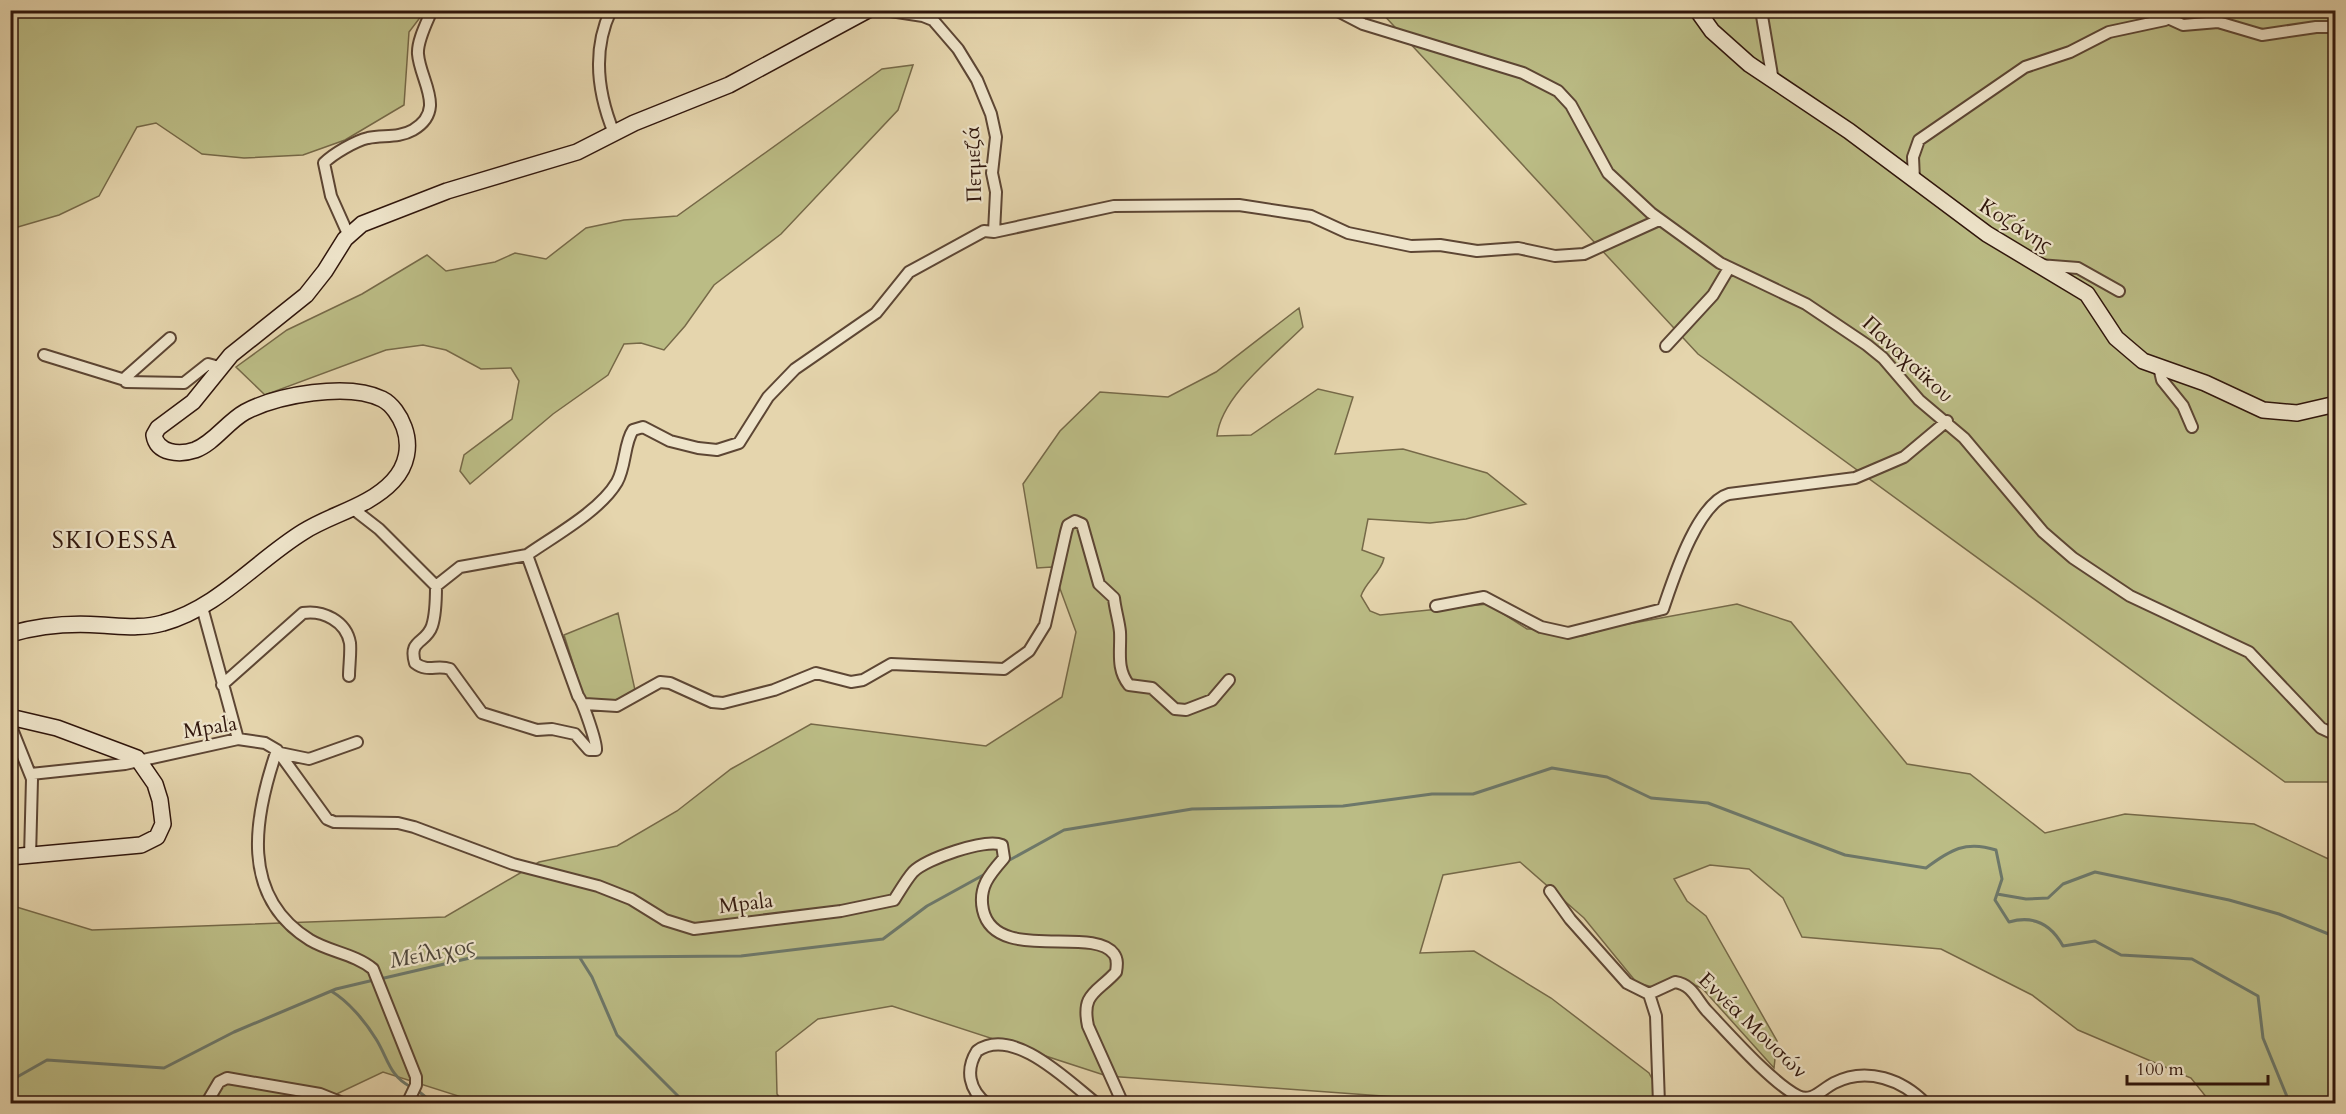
<svg xmlns="http://www.w3.org/2000/svg" width="2346" height="1114" viewBox="0 0 2346 1114" font-family="Cardo,serif">
<rect width="100%" height="100%" fill="#e5d5ad"/>
<filter id="stains"><feTurbulence type="fractalNoise" baseFrequency=".00333" numOctaves="4"/><feColorMatrix values="0 0 0 0 .2 0 0 0 0 .09 0 0 0 0 .02 0 0 0 .5 -.17"/></filter>
<radialGradient id="worn" r=".72"><stop offset=".6" stop-color="#630" stop-opacity="0"/><stop offset="1" stop-color="#630" stop-opacity=".3"/></radialGradient>
<path fill="#bbbc85" stroke="#766948" stroke-width="1.5" d="M10,11L11,10L425,11L409,32L404,105L345,140L303,155L244,158L202,154L156,123L137,127L99,196L59,215L11,229Z
M1380,11H2335V782H2285L1698,354Z
M913,65L898,110L781,234L714,285L685,326L664,350L641,343L624,344L608,375L553,414L470,484L460,471L464,455L512,419L519,381L511,368L481,369L446,350L423,345L386,350L265,395L236,367L287,330L362,294L427,255L446,271L495,262L515,253L546,259L586,228L624,220L677,216L882,69Z
M1299,308L1303,327C1275,355 1221,396 1217,436L1251,435L1318,389L1353,397L1335,454L1403,449L1487,473L1526,504L1466,519L1430,523L1368,519L1362,550L1384,558C1381,573 1366,581 1361,596L1370,611L1380,615L1488,604L1527,629H1563L1582,636L1617,626L1737,604L1791,622L1907,764L1970,774L2045,833L2125,814L2254,824L2335,862V1103H2211L2191,1078L2078,1030L2032,995L1941,949L1802,937L1783,898L1749,869L1710,865L1674,879L1687,901L1706,916L1777,1041L1774,1068L1702,988L1673,977L1653,987L1637,983L1584,918L1520,862L1443,875L1420,953L1474,951L1551,998L1649,1073L1665,1103L1443,1104L1437,1100L1107,1076L892,1006L818,1019L776,1052L777,1094L784,1103H472L471,1100L383,1072L326,1099L336,1103H11L10,905L92,930L445,917L539,862L617,846L677,811L731,769L811,724L986,746L1062,697L1076,632L1052,567L1037,568L1023,484L1060,431L1100,392L1168,397L1216,372Z
M618,613L635,690L620,703L585,701L564,635Z"/>
<g fill="none" stroke-linecap="round" stroke-linejoin="round">
<path stroke="#6d786a" stroke-width="3" d="M1006,862L1064,830L1192,809L1343,806L1432,794H1473L1552,768L1607,777L1651,798L1708,803L1845,855L1926,868C1950,850 1966,840 1996,850L2002,879L1995,900L2009,922C2033,915 2051,924 2063,946L2095,941L2121,955L2192,959L2258,996L2263,1038L2290,1104
M1997,894L2026,899L2048,898L2063,884L2095,872L2229,900L2279,914L2336,937
M580,958L592,977L617,1035L686,1104
M380,979L470,958L741,956L883,939L927,906L987,873
M331,991C348,1001 365,1021 376,1039C388,1058 389,1076 411,1087
M10,1081L47,1060L164,1068L234,1032L336,989L374,980
M417,1090L434,1104"/>
<g stroke="#5d4634" stroke-width="14">
<path id="street" d="M611,10C592,50 598,94 614,133
M884,10L923,16L933,20L958,49L977,80L991,114L996,137L992,173L996,192L994,232
M1336,10L1363,24L1523,73L1558,91L1571,105L1608,173L1651,213L1720,263L1806,304L1867,345L1883,358L1919,400L1964,438L2043,532L2073,558L2130,596L2249,652L2321,728L2336,735
M1761,10L1773,81
M2150,10L2183,25L2218,22L2262,35L2316,27H2336
M1914,180L1913,157L1919,140L2025,67L2070,52L2109,32L2165,20
M348,234L331,196L324,163C333,154 355,141 368,138C384,135 399,138 413,130C447,110 420,81 418,54C417,41 427,22 432,10
M2039,265L2078,268L2119,291
M170,338L126,377V382L184,383L208,364L219,367
M1666,346L1713,295L1729,268
M44,355L125,380
M2159,367L2162,380L2183,406L2192,427
M352,508L379,529L436,586L460,567L527,555L578,696C583,702 597,743 596,750H589L575,734L552,729L537,730L482,713L450,669C437,664 428,673 415,663C408,639 426,644 432,626C436,614 436,599 436,586
M527,555C554,536 600,511 617,482C626,466 624,443 633,430L643,427L670,441L698,448L717,450L739,443L768,397L795,369L876,313L909,272L984,231L994,232L1114,206L1239,205L1311,216L1348,233L1411,246L1440,245L1477,251L1518,248L1555,256L1584,254L1659,220
M1436,606L1484,597L1541,627L1568,633L1663,609C1673,580 1697,503 1729,494L1855,478L1904,457L1947,421
M202,607L238,739
M222,685L303,613C323,610 346,621 350,643C351,653 349,666 349,676
M585,704L617,706L660,682L670,683L712,702L723,703L774,690L816,673L851,682L863,680L891,664L1004,669L1029,651L1045,625L1066,532L1068,525L1075,521L1082,524L1099,584L1114,598C1115,609 1119,621 1120,632C1121,651 1116,669 1129,685L1152,688L1175,709L1186,710L1212,700L1229,680
M10,724L32,779L30,857
M277,750C254,817 239,896 310,940C330,952 355,954 373,969L416,1077V1085L407,1104
M280,753L309,759L357,742
M31,774L125,764L238,739L265,743L277,750L327,819L334,822L398,823L414,827L513,864L598,886L631,899L665,920L694,929L841,911L894,900C900,891 906,880 913,872C926,859 985,838 1002,845L1004,858C990,874 978,887 983,910C995,964 1093,925 1114,954C1118,959 1117,966 1116,972C1097,993 1081,993 1088,1026L1123,1104
M1550,891L1570,919L1627,983L1649,994
M206,1104L219,1082L227,1078L320,1094L345,1104
M987,1104C969,1090 965,1070 977,1051C1013,1025 1069,1082 1097,1104
M1659,1104L1656,1016L1649,994L1675,982C1693,985 1696,999 1707,1011C1729,1034 1772,1083 1798,1096C1812,1103 1822,1089 1834,1083C1867,1066 1903,1080 1926,1104"/>
</g>
<g stroke="#30160c" stroke-width="18">
<path id="secondary" d="M1697,10L1712,31L1749,64L1849,131L1987,234L2087,294L2116,338L2143,361L2205,383L2263,410L2297,413L2336,404
M10,634C38,626 71,623 100,625C121,626 143,629 163,623C218,608 256,561 303,532C331,514 369,507 393,481C407,466 411,446 404,427C400,416 392,404 382,399C348,382 277,395 245,412C227,422 214,443 195,450C180,455 157,454 154,435L158,428L193,402L231,355L306,295L325,271L345,239L362,224L447,191L577,152L634,123L729,85L868,10
M10,717L57,728L137,758L155,784L160,800L163,824L157,837L141,845L10,857"/>
</g>
<use href="#street" stroke="#eee4ca" stroke-width="10"/>
<use href="#secondary" stroke="#eee4ca" stroke-width="15"/>
</g>
<g text-anchor="middle" stroke-width="4.5" stroke-linejoin="round" paint-order="stroke">
<g font-size="21" fill="#30160c" stroke="#eee4ca">
<text transform="translate(973 164) rotate(-92)" y="7">Πετμεζά</text>
<text transform="translate(2016 225) rotate(32)" y="7">Κοζάνης</text>
<text transform="translate(1908 359) rotate(43)" y="7">Παναχαϊκου</text>
<text transform="translate(210 727) rotate(-9)" y="7">Mpala</text>
<text transform="translate(746 903) rotate(-7)" y="7">Mpala</text>
<text transform="translate(1753 1025) rotate(44)" y="7">Εννέα Μουσών</text>
</g>
<g font-size="22" font-style="italic" fill="#4f473b" stroke="#eee4ca">
<text transform="translate(432 952) rotate(-11)" y="8">Μείλιχος</text>
</g>
<g font-size="24" letter-spacing="1.5" fill="#30160c" stroke="#eee4ca">
<text x="115" y="548">SKIOESSA</text>
</g>
</g>
<rect width="2346" height="1114" fill="none" stroke="#e5d5ad" stroke-width="36"/>
<rect x="12" y="12" width="2322" height="1090" fill="none" stroke="#30160c" stroke-width="3"/>
<rect x="18" y="18" width="2310" height="1078" fill="none" stroke="#30160c" stroke-width="1.5"/>
<path d="M2127 1075v9h141v-9" fill="none" stroke="#30160c" stroke-width="3"/>
<text x="2136" y="1075" font-size="18" fill="#30160c" stroke="#eee4ca" stroke-width="4.5" paint-order="stroke">100 m</text>
<rect width="100%" height="100%" filter="url(#stains)"/>
<rect width="100%" height="100%" fill="url(#worn)"/>
</svg>
